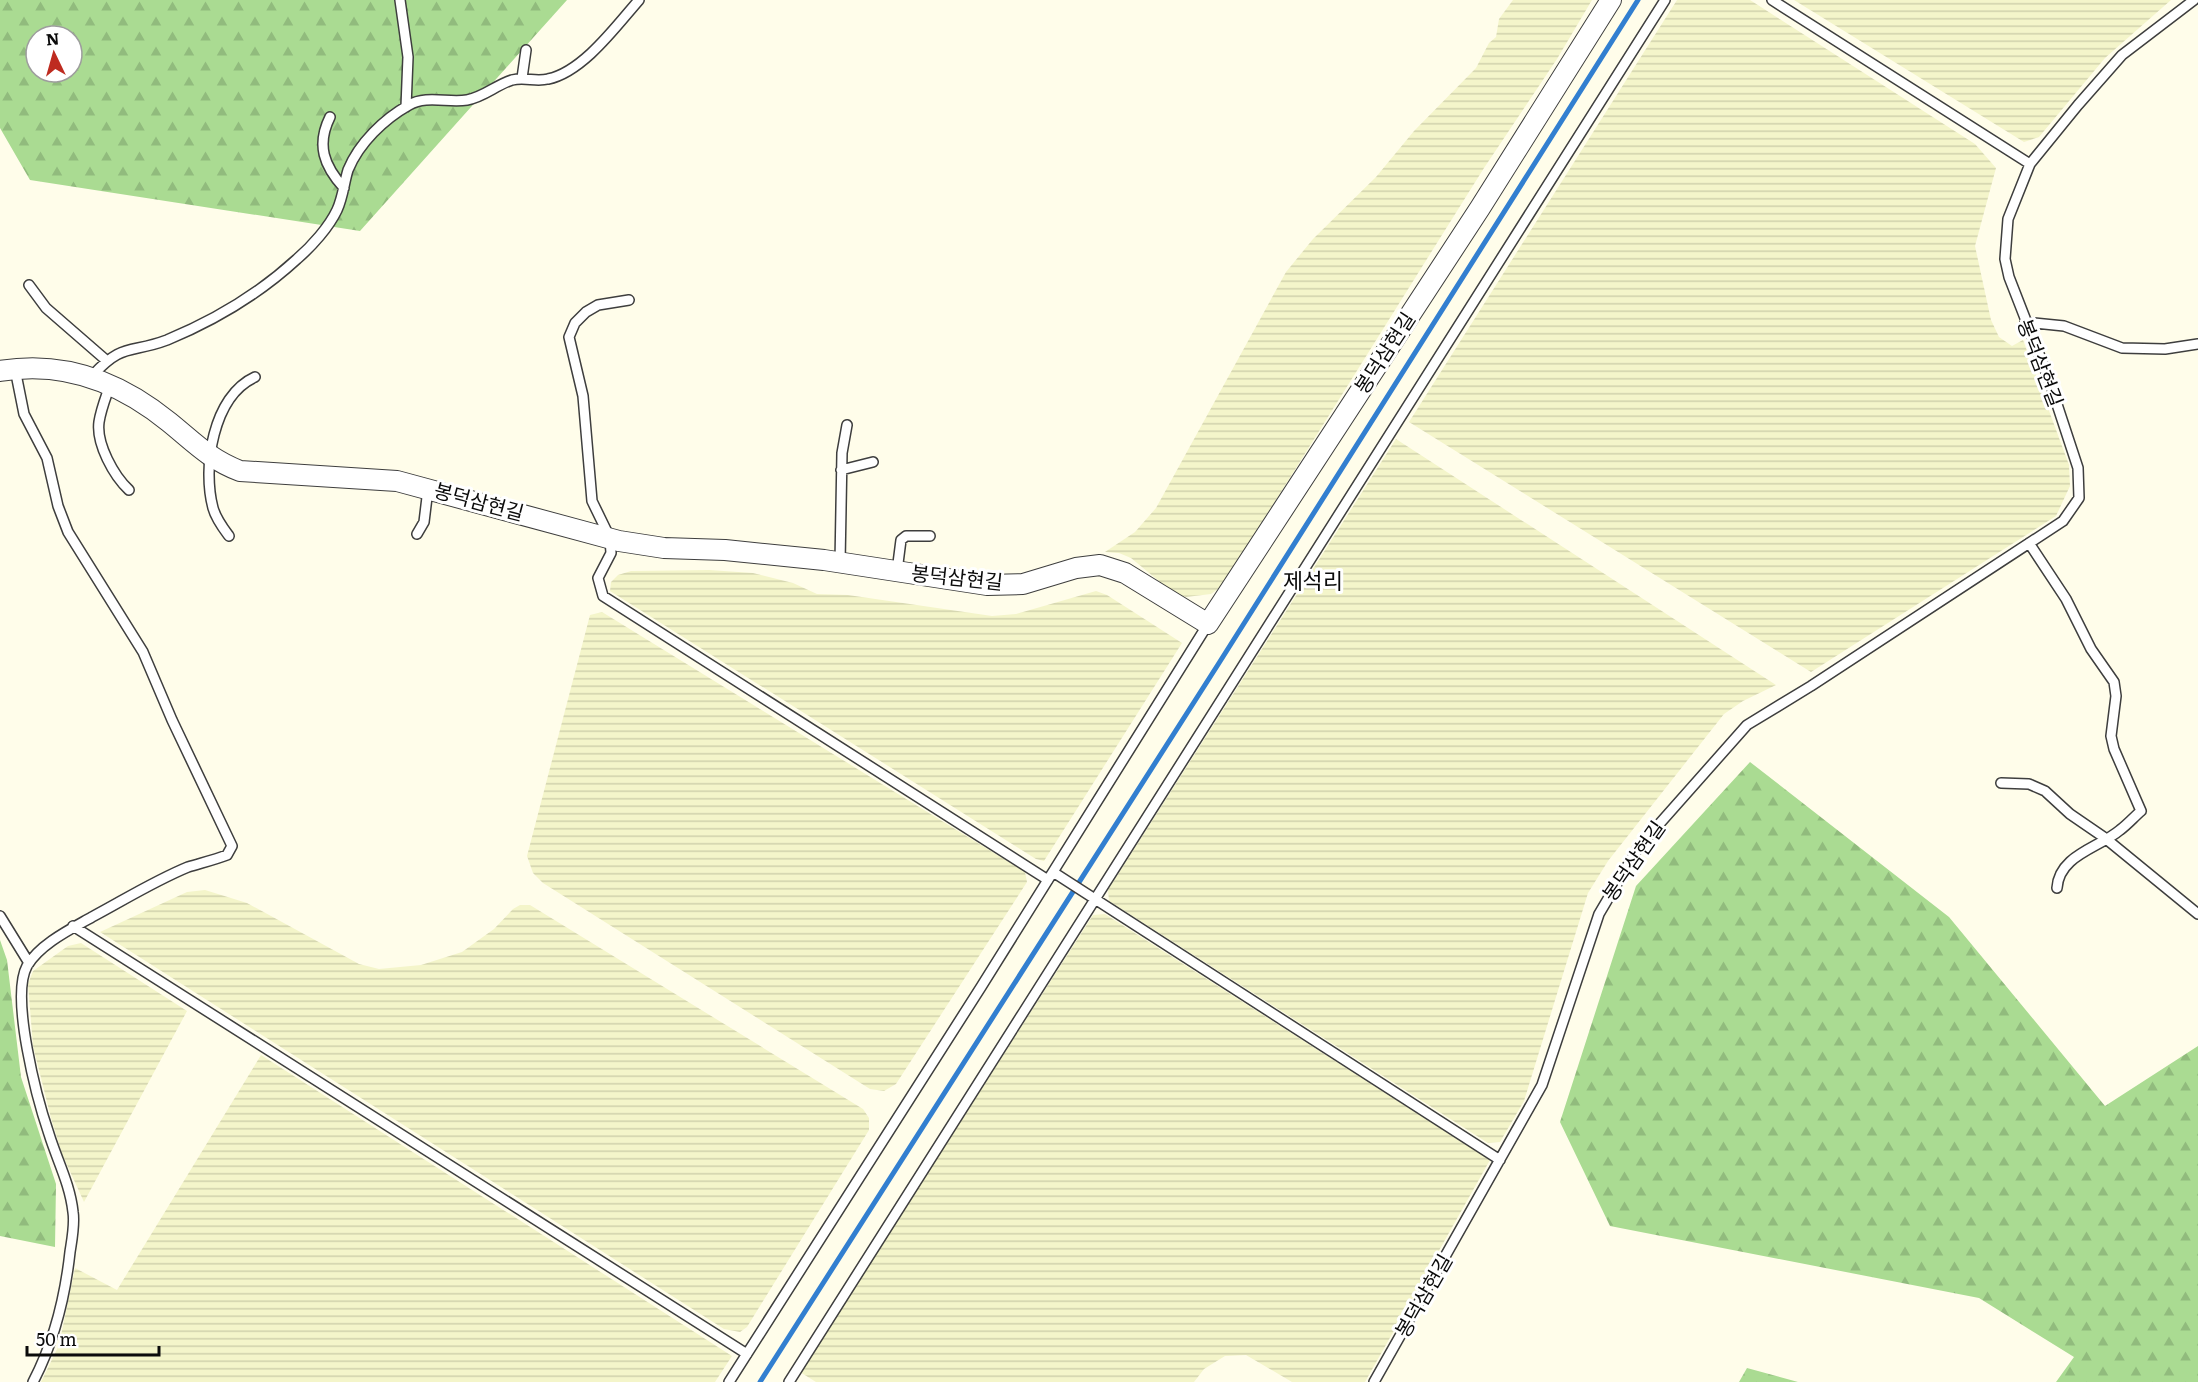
<svg xmlns="http://www.w3.org/2000/svg" width="2198" height="1382" viewBox="0 0 2198 1382" font-family="Literata,'Noto Sans KR',serif">
<defs>
<pattern id="farmland-rules" width="6" height="5" patternUnits="userSpaceOnUse" patternTransform="scale(1.5)"><rect width="6" height="5" fill="#f4f5ca"/><path d="M0 2.5h6" fill="none" stroke="#d0d1ac"/></pattern>
<pattern id="forest-firs" width="22" height="20" patternUnits="userSpaceOnUse" patternTransform="scale(1.5)"><rect width="22" height="20" fill="#aadb92"/><path d="M5 1l3.5 6h-7zM16 11l3.5 6h-7z" fill="#91bb7d"/></pattern>
</defs>
<rect width="100%" height="100%" fill="#fffdea"/>
<path fill="url(#farmland-rules)" d="M1513,0H1592L1557,59L1484,168L1222,586L1211,594L1186,597L1171,591L1131,558L1119,553L1105,552L1135,532L1156,508L1286,272L1313,239L1376,177L1414,131L1476,68L1489,43L1496,37L1499,19Z
M1677,0H1750L1975,144L1996,168L1975,246L1991,320L1999,337L2012,346L2023,340L2069,465L2070,486L2056,516L1811,672L1409,422Z
M1794,0H2171L2105,58L2039,137L2024,142Z
M1396,439L1776,685L1743,701L1724,714L1608,861L1588,893L1524,1101L1500,1142L1488,1143L1109,901L1108,890Z
M709,570L753,573L793,583L817,594L848,595L992,616L1016,614L1096,591L1107,595L1182,643L1044,861L1036,859L610,591L611,582L618,575L631,571Z
M602,612L1025,872L1027,882L896,1084L884,1091L870,1089L543,883L533,873L527,856L590,615Z
M205,890L247,903L359,964L379,969L421,965L462,952L494,929L513,909L520,905H530L863,1109L869,1118V1130L747,1327L740,1332L724,1329L100,932L187,892Z
M1105,914L1490,1160L1365,1382H1292L1246,1355L1225,1356L1204,1369L1194,1382H816L800,1372L1093,915Z
M81,943L187,1011L84,1202L62,1154L51,1118L33,1046L28,984L33,971L68,946Z
M261,1055L732,1356L715,1382H41L59,1345L75,1268L117,1290Z"/>
<path fill="url(#forest-firs)" fill-rule="evenodd" d="M0,0H567L360,231L30,180L0,128ZM36,36H72V72H36Z
M1750,762L1949,917L2105,1106L2198,1046V1382H2056L2074,1357L1979,1298L1610,1226L1560,1122L1636,886Z
M0,940L7,960L21,1077L56,1184L55,1247L0,1236Z
M1747,1368L1798,1382H1739Z"/>
<g fill="none" stroke-linecap="round" stroke-linejoin="round">
<path stroke="#327fd0" stroke-width="5" d="M760,1382L1219,663L1638,0"/>
<g stroke="#3e3e3e" stroke-width="12">
<path id="service" d="M400,0L408,57L406,107
M1772,0L2030,164
M522,78L526,50
M330,117C316,145 324,166 344,188
M29,285L46,308L107,361
M629,300L598,305L586,312L575,323L569,337L583,396L592,501L610,538L611,553L598,578L603,596L1048,880
M2025,322L2064,326L2122,348L2165,349L2198,344
M15,369L24,414L47,458L58,506L68,532L143,652L172,720L232,846L227,855C214,860 201,863 188,867C154,881 124,900 92,917C71,929 40,944 27,966C10,997 37,1099 49,1134C57,1160 70,1184 73,1212C75,1224 72,1239 70,1252C65,1298 55,1340 33,1382
M92,376C123,342 130,354 167,340C213,321 260,293 297,259C312,246 329,227 337,210C343,197 344,183 348,170C359,143 384,119 409,105C426,95 448,103 467,100C484,97 496,85 512,80C525,77 536,82 548,79C583,72 617,25 639,0
M110,385C106,397 101,409 99,422C96,444 114,476 129,490
M841,470L873,462
M417,534L424,522L428,489
M229,536C223,528 216,519 213,508C202,467 213,396 255,377
M2029,543L2066,599L2091,649L2114,682L2116,696L2111,736L2114,749L2141,811C2134,817 2127,825 2120,830C2099,848 2059,855 2057,888
M840,563L842,453L847,425
M897,571L901,540L906,536H930
M2001,783L2029,784L2045,791L2070,814L2105,838L2198,914
M1053,872L1500,1160
M0,916L29,963
M73,926L747,1354
M729,1382L981,987L1208,624
M789,1382L1665,0
M1374,1382L1542,1085L1599,914L1638,848L1747,725L1811,686L2063,521L2079,498L2078,468L2048,377L2009,277L2005,259L2008,219L2030,164L2078,105L2122,55L2194,0"/>
</g>
<g stroke="#3e3e3e" stroke-width="22">
<path id="minor" d="M0,371C64,360 120,382 169,422C195,443 209,459 240,471L397,481L619,541L664,548L725,550L824,560L987,585L1023,584L1076,568L1100,565L1125,573L1208,624L1480,208L1611,0"/>
</g>
<use href="#service" stroke="#fff" stroke-width="9"/>
<use href="#minor" stroke="#fff" stroke-width="20"/>
</g>
<g text-anchor="middle" stroke-width="6" stroke-linejoin="round" paint-order="stroke">
<g font-size="20" fill="#0b0b0b" stroke="#fff">
<text transform="translate(1385 353) rotate(-57)" y="7">봉덕삼현길</text>
<text transform="translate(2040 363) rotate(69)" y="7">봉덕삼현길</text>
<text transform="translate(479 502) rotate(15)" y="7">봉덕삼현길</text>
<text transform="translate(957 578) rotate(6)" y="7">봉덕삼현길</text>
<text transform="translate(1634 861) rotate(-55)" y="7">봉덕삼현길</text>
<text transform="translate(1424 1296) rotate(-60)" y="7">봉덕삼현길</text>
</g>
<g font-size="22" fill="#0b0b0b" stroke="#fff">
<text x="1313" y="589">제석리</text>
</g>
</g>
<g transform="translate(54 54) rotate(355)"><circle r="28" fill="#ffffff" stroke="#9d9d9d" stroke-width="1.5"/>
<path d="M0-4.5L10 22L0 15L-10 22Z" fill="#be2b20"/>
<text y="-9" font-size="16" font-weight="bold" text-anchor="middle" fill="#0b0b0b">N</text>
</g>
<path d="M27 1346v9h132v-9" fill="none" stroke="#0b0b0b" stroke-width="3"/>
<text x="36" y="1346" font-size="18" fill="#0b0b0b" stroke="#ffffff" stroke-width="4.5" paint-order="stroke">50 m</text>
</svg>
